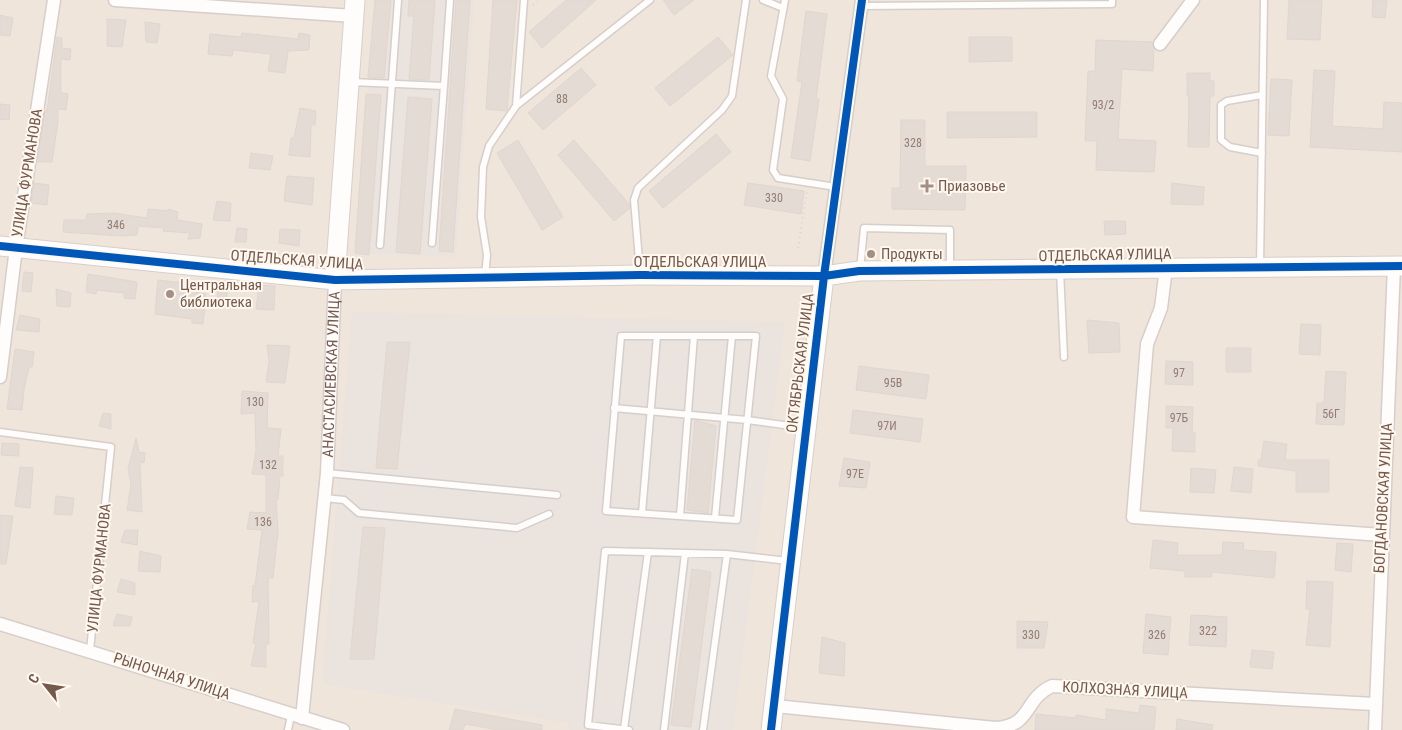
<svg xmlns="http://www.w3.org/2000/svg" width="1402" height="730" viewBox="0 0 1402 730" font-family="'Roboto Condensed',sans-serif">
<rect width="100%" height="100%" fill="#f8f3ed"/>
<path fill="#f0e5db" d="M0,0H1402V730H0Z"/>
<path fill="#ebe3de" d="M375,0H474L456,257L355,253Z
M352,312L785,322L733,730H569V723L322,684Z"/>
<path fill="#e4dbd5" stroke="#e1d6cf" d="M375,0H391L384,78L368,77Z
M409,0H435L429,80L409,79L414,16H408Z
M456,0H470L453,252L439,251Z
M493,0H517L507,111L486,109Z
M566,0H596L542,48L529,32Z
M663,0H694L674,15Z
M1289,0H1322L1320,40L1287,39Z
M1373,0H1387L1385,18L1372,17Z
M806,11L827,14L816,99H819L810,161L791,158L802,82L797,81Z
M0,15L13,18L10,36L0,35Z
M107,19L126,20L122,47L107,46Z
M145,22L160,24L157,43L146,42Z
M242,33L298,39L299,33L310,35L309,50L288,51L285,73L268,71L271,54L233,50L232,56L208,54L210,34L241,37Z
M57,37L62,38V48L71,49L70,60L61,59V93L68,94L66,110L58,109V121L52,162H37L45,111H47Z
M718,37L733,55L670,106L655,88Z
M969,37H1012V61L969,62Z
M1096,40L1152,42L1154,50L1153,71L1122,69L1118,139L1156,141L1154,172L1096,170L1097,141H1085L1088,71H1095Z
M581,68L596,85L543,130L528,113Z
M1314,70L1335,71L1332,126L1383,129L1384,102L1402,103V152L1310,147Z
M1187,73H1210V81H1214V96H1210L1209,147H1188L1189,96H1187Z
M1271,79L1292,80L1289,136L1268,135Z
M366,94L381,95L369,255L355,253Z
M408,97L432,99L420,254L396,252Z
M0,104L10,105L9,120L0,119Z
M300,108L316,111L315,125H311L310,157L289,155L291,138H294Z
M947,112H1037V137L947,138Z
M901,120H925V166H966L965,210L892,209V188H900Z
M716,134L731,152L663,208L649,191Z
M518,140L563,217L542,230L497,153Z
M574,140L629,204L630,208L614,221L558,155Z
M251,153L273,156L270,170L249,168Z
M287,176L314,178L312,205L284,201Z
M34,183L49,185L47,205L31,203Z
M748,183L804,191L801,214L744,205Z
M1172,183L1204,187L1203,205L1171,204Z
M217,201L231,203L230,221L213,220Z
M148,209L168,211V209L178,212L177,220L202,224L200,238L188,239L190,233L163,231L164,228L138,226L137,235L121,236L63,232L64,220H86L87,214L113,213L147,218Z
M1104,221H1125L1126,234L1105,235Z
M237,228L247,229L246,242H235Z
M280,229L300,230L299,246L279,243Z
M24,272L33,273L31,292L22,291Z
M88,274L137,282L135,299L124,298V293L97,290L96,294L86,292Z
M158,280L185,283V290L206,294L203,324L192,323V319L155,314Z
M259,285L275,286L274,310L256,309Z
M218,286H228L226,302H217Z
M56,289L71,293L70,307L57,306Z
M20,315L40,319L39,332L16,330Z
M1087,320L1119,323L1120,352L1089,353Z
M1301,324L1321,325L1320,355L1299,354Z
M387,342H410L397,469L376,468Z
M267,345L290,346L285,383L266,382L269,361Z
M1226,348H1251V372H1226Z
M15,349L34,352L32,367H29L24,389L22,410L7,409Z
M1166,361L1193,362V385L1165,384Z
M859,366L929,375L926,399L856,390Z
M1326,371L1346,372L1344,425L1316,424L1317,403H1324Z
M242,391L268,393L267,428L281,429L278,456H283V476H280L278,500H276L278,531L273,578H268L269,644H266V667L251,666L256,643H253L259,601L252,602L253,585L255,586L262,530L247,529L250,512L266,513V475L252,474L256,450L255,413L241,414Z
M1166,406L1193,407L1192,433H1195V452L1172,451L1173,428H1166Z
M853,410L923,419L920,442L850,433Z
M103,413L111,414V429L99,426Z
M695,420L716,426L708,513L687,510Z
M136,438L139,452L145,453L144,463L140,462L142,512L127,510L131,484L128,469Z
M1264,441L1287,444L1285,460H1329V492H1296V471L1258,466V460H1261Z
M2,443L19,444V456L1,455Z
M844,458L870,462L866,488L839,486Z
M20,467L33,468L30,508L15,506Z
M1234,467L1253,469L1251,493L1231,491Z
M1191,468L1216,470L1214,493L1190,492Z
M56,496L74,498L72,515L54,514Z
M0,515L13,516L6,564H0Z
M363,527L385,528L374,659H350Z
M125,530H138L137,545L121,542Z
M1153,540L1178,543L1177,555H1222L1223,542L1244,543L1243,550L1276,552L1274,578L1212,572V577H1185V571L1150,568Z
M1337,543L1353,544L1351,572L1335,570Z
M140,551L161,556L160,572L138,571Z
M692,569L711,572L691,727L671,725Z
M121,579L135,583V595L117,592Z
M1307,581L1333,582L1330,647L1306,645L1310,609H1306Z
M117,614L132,617L130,626H113Z
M1146,614L1171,617L1168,655L1143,653Z
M1191,615L1227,617L1226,647L1189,645Z
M1017,621L1048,622L1044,648H1017Z
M822,637L845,643L844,676L819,673Z
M1252,650L1274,652L1272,669L1250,667Z
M1140,705L1156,707L1154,730H1035L1036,714L1076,718V715L1106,720V709L1139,713Z
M455,709L542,725V730H498L465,724L463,730H449Z
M1177,719L1213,725L1212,730H1176Z"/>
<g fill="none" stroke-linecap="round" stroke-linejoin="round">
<g stroke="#d6ceca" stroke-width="9">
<path id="lane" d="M763,0L783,8
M785,0L771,76L783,99L773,170L778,178L836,187
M861,6L1112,4V0
M351,82L444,86L450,0
M516,106L650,0
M1262,153L1230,147L1221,140V105L1227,101L1262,95
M432,243L444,86
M380,245L398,0
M1260,266L1264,0
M860,270L864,228L950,230V269
M1060,270L1064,357
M640,272L634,200L638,188L722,110L732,96L746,0
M485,276L487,255L481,217L483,167L489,146L516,106L524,0
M621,336H756L737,520L606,511Z
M614,408L747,420L805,428
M0,432L111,447L90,650
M327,473L557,495
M325,498L344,500L359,513L517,528L549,514
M642,513L657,336
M680,516L694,336
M715,518L732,336
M624,729L648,552
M288,730L291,715
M629,730L588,725L605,551L727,554L788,561
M664,730L685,553
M703,730L727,554"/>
</g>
<g stroke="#d6ceca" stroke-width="15">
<g id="street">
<path d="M115,0L354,16"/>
<path d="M1160,44L1193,0"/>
<path d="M1166,268L1161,308L1147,344L1133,517L1382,535"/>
<path d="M824,276L862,0"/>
<path d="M0,377L16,248L54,0"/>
<path d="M0,624L343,730"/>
<path d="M775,706L995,728C1033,726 1023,699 1052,686L1374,704"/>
<path id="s1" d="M302,718L327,473L335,280"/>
<path d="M1375,730L1394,266"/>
</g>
</g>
<g stroke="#d7cfca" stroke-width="21">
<path id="secondary" d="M0,246L335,280L640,275L824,276L859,271L1402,266
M335,280L355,0
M771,730L824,276"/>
</g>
<path stroke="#dad3d0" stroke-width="2" stroke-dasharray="1 4" stroke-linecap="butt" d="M533,5L539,0
M798,248L807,191"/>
<use href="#lane" stroke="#fefdfc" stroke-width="6"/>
<use href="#street" stroke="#fefdfc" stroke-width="12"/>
<use href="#secondary" stroke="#fefdfc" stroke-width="19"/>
<g stroke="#fef8ef" stroke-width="11">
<path id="cycleway" d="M0,246L335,280L640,275L824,276L859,271L1402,266
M771,730L824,276L862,0"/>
</g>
<use href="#cycleway" stroke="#0057b8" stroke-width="8"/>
</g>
<g fill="#a48f85" stroke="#fef8ef" stroke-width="2">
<path d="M924.5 178.5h5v5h5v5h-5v5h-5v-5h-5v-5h5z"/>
<circle cx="871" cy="254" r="5"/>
<circle cx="170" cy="294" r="5"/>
</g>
<g text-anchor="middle" stroke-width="4" stroke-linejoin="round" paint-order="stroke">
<g font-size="12" fill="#937c71">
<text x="562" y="103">88</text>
<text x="1103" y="109">93/2</text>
<text x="913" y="147">328</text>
<text x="774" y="202">330</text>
<text x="116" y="229">346</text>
<text x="1179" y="377">97</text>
<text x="893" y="387">95В</text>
<text x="255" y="406">130</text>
<text x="1331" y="418">56Г</text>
<text x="1179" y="422">97Б</text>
<text x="887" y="430">97И</text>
<text x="268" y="469">132</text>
<text x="855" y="478">97Е</text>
<text x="263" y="526">136</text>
<text x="1208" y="635">322</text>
<text x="1031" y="639">330</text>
<text x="1157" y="639">326</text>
</g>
<g font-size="15" fill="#76594d" stroke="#fef8ef">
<text transform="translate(27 173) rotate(-81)" y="5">УЛИЦА ФУРМАНОВА</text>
<text transform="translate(1105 255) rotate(-1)" y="5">ОТДЕЛЬСКАЯ УЛИЦА</text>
<text transform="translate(297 260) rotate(4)" y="5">ОТДЕЛЬСКАЯ УЛИЦА</text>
<text x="700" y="267">ОТДЕЛЬСКАЯ УЛИЦА</text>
<text transform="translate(800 363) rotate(-83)" y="5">ОКТЯБРЬСКАЯ УЛИЦА</text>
<text dy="5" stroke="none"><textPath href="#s1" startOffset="345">АНАСТАСИЕВСКАЯ УЛИЦА</textPath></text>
<text transform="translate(1383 498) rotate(-87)" y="5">БОГДАНОВСКАЯ УЛИЦА</text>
<text transform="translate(99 568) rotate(-84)" y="5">УЛИЦА ФУРМАНОВА</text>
<text transform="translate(172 676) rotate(18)" y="5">РЫНОЧНАЯ УЛИЦА</text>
<text transform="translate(1125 690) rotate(3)" y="5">КОЛХОЗНАЯ УЛИЦА</text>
</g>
<g font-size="15" fill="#76594d" stroke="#fef8ef" text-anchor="start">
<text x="938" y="191">Приазовье</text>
<text x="881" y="259">Продукты</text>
<text x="180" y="290">Центральная<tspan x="180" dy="17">библиотека</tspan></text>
</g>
</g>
<g transform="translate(45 685) rotate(300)" stroke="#fef8ef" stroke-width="4" paint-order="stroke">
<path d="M0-4L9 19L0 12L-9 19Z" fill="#76594d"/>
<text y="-8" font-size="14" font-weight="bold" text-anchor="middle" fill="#76594d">С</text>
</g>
</svg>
